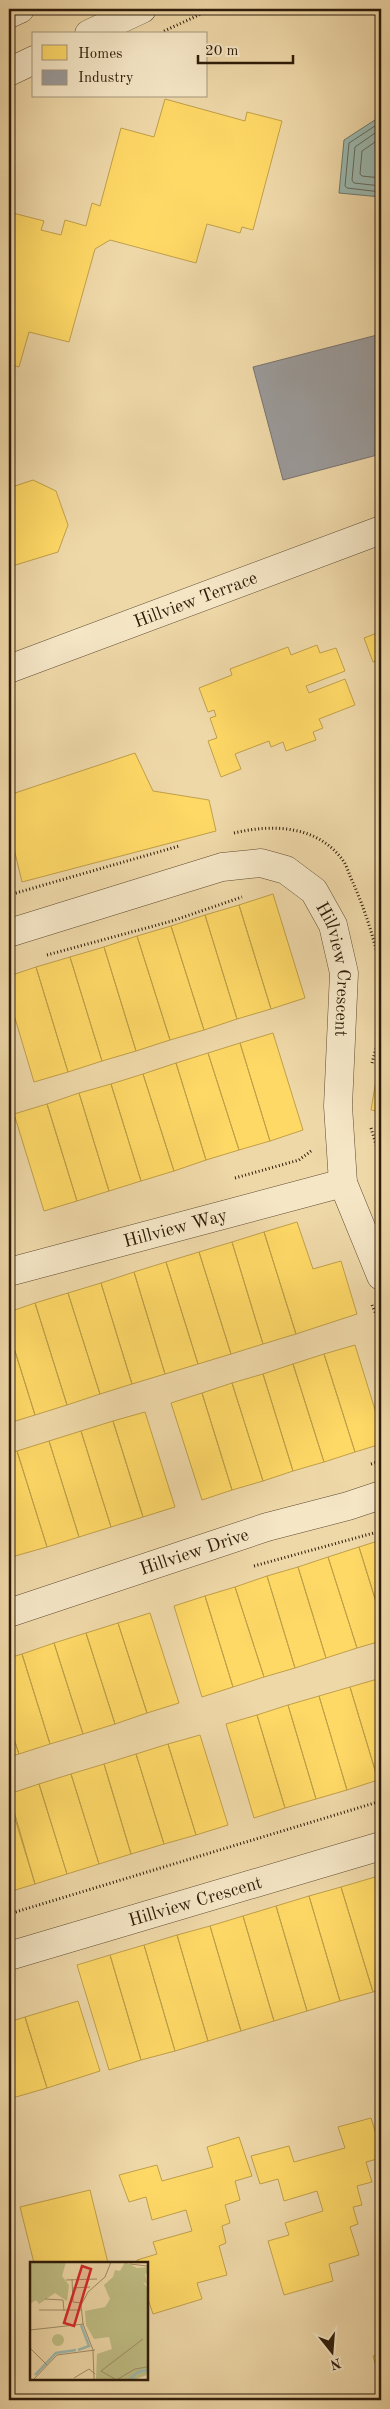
<svg xmlns="http://www.w3.org/2000/svg" width="390" height="2409" viewBox="0 0 390 2409" font-family="'Old Standard TT',serif">
<rect width="100%" height="100%" fill="#efd8a8"/>
<filter id="stains"><feTurbulence type="fractalNoise" baseFrequency=".004" numOctaves="4"/><feColorMatrix values="0 0 0 0 .2 0 0 0 0 .09 0 0 0 0 .02 0 0 0 .5 -.17"/></filter>
<radialGradient id="worn" r=".72"><stop offset=".6" stop-color="#630" stop-opacity="0"/><stop offset="1" stop-color="#630" stop-opacity=".3"/></radialGradient>
<path fill="#9bb8af" stroke="#6f796c" d="M381,116V197L339,193L344,140Z"/>
<path fill="#ffd966" stroke="#c0a04a" d="M165,99L245,121L247,112L282,121L253,230L242,227L240,233L207,224L196,263L110,240L95,249L69,342L29,332L19,367L9,364V212L44,221L41,230L61,235L65,220L86,226L92,203L100,206L121,128L154,137Z
M33,480L56,491L68,525L58,552L9,567V488Z
M381,622V659L373,662L364,638L380,632L376,624Z
M317,645L320,653L336,648L345,671L306,686L309,693L345,679L355,705L319,719L323,728L313,732L316,740L286,751L283,742L271,747L269,741L235,754L241,769L221,777L208,741L217,738L210,718L216,716L214,710L208,712L199,688L232,675L230,669L288,647L291,655Z
M135,753L153,791L209,800L216,831L22,882L9,828V795Z
M273,894L305,998L271,1009L239,905Z
M239,905L271,1009L237,1019L205,915Z
M205,915L237,1019L204,1030L171,926Z
M171,926L204,1030L170,1040L137,936Z
M137,936L170,1040L136,1051L104,947Z
M104,947L136,1051L102,1061L70,957Z
M70,957L102,1061L68,1072L36,967Z
M36,967L68,1072L34,1082L9,998V976Z
M273,1033L303,1130L270,1141L240,1043Z
M240,1043L270,1141L239,1150L208,1053Z
M381,1051V1075L377,1074Z
M208,1053L239,1150L206,1160L176,1063Z
M176,1063L206,1160L174,1171L143,1074Z
M143,1074L174,1171L141,1181L111,1084Z
M377,1074L381,1075V1112L371,1110Z
M111,1084L141,1181L109,1191L79,1093Z
M79,1093L109,1191L77,1201L47,1104Z
M47,1104L77,1201L44,1211L14,1114Z
M297,1222L313,1269L341,1261L357,1314L296,1334L264,1232Z
M264,1232L296,1334L263,1344L232,1242Z
M232,1242L263,1344L231,1354L199,1252Z
M199,1252L231,1354L198,1364L166,1262Z
M166,1262L198,1364L165,1374L134,1272Z
M134,1272L165,1374L132,1384L101,1283Z
M101,1283L132,1384L100,1394L68,1293Z
M68,1293L100,1394L67,1405L35,1303Z
M35,1303L67,1405L35,1415L9,1332V1312Z
M9,1332L35,1415L9,1423Z
M355,1345L381,1429V1444L355,1452L324,1354Z
M324,1354L355,1452L324,1462L293,1364Z
M293,1364L324,1462L293,1471L263,1374Z
M263,1374L293,1471L263,1481L232,1383Z
M232,1383L263,1481L232,1490L202,1393Z
M202,1393L232,1490L202,1500L171,1403Z
M145,1412L175,1507L143,1517L113,1421Z
M113,1421L143,1517L111,1527L81,1431Z
M81,1431L111,1527L79,1537L49,1441Z
M49,1441L79,1537L47,1547L17,1451Z
M17,1451L47,1547L15,1556L9,1537V1453Z
M9,1537L15,1556L9,1558Z
M381,1540V1618L359,1547Z
M359,1547L381,1618V1641L357,1648L328,1557Z
M328,1557L357,1648L326,1658L298,1567Z
M298,1567L326,1658L295,1668L267,1576Z
M267,1576L295,1668L264,1677L235,1587Z
M235,1587L264,1677L233,1687L205,1596Z
M205,1596L233,1687L202,1697L174,1606Z
M150,1613L179,1703L147,1713L118,1623Z
M118,1623L147,1713L115,1724L86,1633Z
M86,1633L115,1724L83,1734L54,1643Z
M54,1643L83,1734L50,1744L22,1654Z
M22,1654L50,1744L19,1754L9,1724V1658Z
M381,1678V1780H378L350,1687Z
M350,1687L378,1780L347,1790L319,1696Z
M319,1696L347,1790L316,1799L288,1705Z
M288,1705L316,1799L285,1808L257,1715Z
M257,1715L285,1808L254,1818L226,1724Z
M9,1724L19,1754L9,1757Z
M200,1735L228,1825L196,1835L168,1744Z
M168,1744L196,1835L164,1844L136,1754Z
M136,1754L164,1844L131,1854L104,1764Z
M104,1764L131,1854L99,1864L71,1774Z
M71,1774L99,1864L67,1874L39,1784Z
M39,1784L67,1874L35,1884L9,1794Z
M9,1799L35,1884L9,1892Z
M381,1875V1899L375,1877Z
M375,1877L381,1899V1989L373,1992L341,1887Z
M341,1887L373,1992L340,2001L309,1896Z
M309,1896L340,2001L307,2011L276,1906Z
M276,1906L307,2011L274,2021L243,1916Z
M243,1916L274,2021L241,2031L210,1926Z
M210,1926L241,2031L208,2041L177,1935Z
M177,1935L208,2041L175,2051L144,1945Z
M144,1945L175,2051L141,2060L110,1955Z
M110,1955L141,2060L109,2070L77,1965Z
M78,2001L100,2071L47,2088L25,2017Z
M25,2017L47,2088L9,2099V2022Z
M371,2118L381,2150V2158L366,2162L372,2182L357,2186L362,2205L353,2207L358,2224L350,2227L359,2255L329,2264L333,2281L284,2295L268,2241L289,2235L285,2223L323,2211L317,2191L284,2201L278,2179L260,2184L251,2156L289,2146L294,2162L345,2148L338,2127Z
M239,2137L252,2176L235,2181L240,2200L225,2205L230,2223L222,2226L226,2243L219,2246L227,2275L197,2283L202,2299L153,2314L146,2293V2263H137V2260L157,2254L153,2242L192,2231L186,2210L152,2220L146,2197L129,2202L119,2175L157,2165L162,2181L213,2167L207,2147Z
M90,2190L108,2263H34L20,2207Z
M381,2354V2382L373,2356Z"/>
<path fill="#999" stroke="#79736e" d="M381,334V454L283,480L253,367Z"/>
<g fill="none" stroke-linecap="round" stroke-linejoin="round">
<path stroke="#646a5c" stroke-width="1" d="M381,122L349,143L345,186L347,188L381,192
M381,129L355,147L352,180L354,183L381,186
M381,138L362,151L360,174L362,176L381,178"/>
<g stroke="#5e4a30" stroke-width="29">
<g id="minor">
<path d="M9,14L20,9"/>
<path d="M89,34L142,9"/>
<path d="M9,72L34,60"/>
<path id="s1" d="M9,669L381,530"/>
<path id="s2" d="M9,933L222,867L261,863L286,870L314,891L333,925L344,973L338,1106L343,1183L381,1276"/>
<path id="s3" d="M9,1272L343,1183"/>
<path id="s4" d="M9,1613L267,1527L348,1506L381,1495"/>
<path id="s5" d="M9,1956L381,1846"/>
</g>
</g>
<path stroke="#2d1b08" stroke-width="3" stroke-dasharray="1 2.5" stroke-linecap="butt" d="M164,31L212,9
M234,833C272,824 316,825 342,859C346,864 348,871 350,876C364,906 374,938 381,970
M9,895L179,846
M47,955L172,921L242,897
M372,1063L379,1037L381,1010
M371,1128L381,1161
M235,1178L299,1160L311,1151
M372,1305L381,1325
M371,1464L381,1461
M254,1566L381,1531
M9,1914L381,1801"/>
<use href="#minor" stroke="#f5e6c6" stroke-width="28"/>
</g>
<g text-anchor="middle" stroke-width="5" stroke-linejoin="round" paint-order="stroke">
<g font-size="18" fill="#2d1b08" stroke="#f5e6c6">
<text dy="6" stroke="none"><textPath href="#s1" startOffset="199">Hillview Terrace</textPath></text>
<text dy="6" stroke="none"><textPath href="#s2" startOffset="406">Hillview Crescent</textPath></text>
<text dy="6" stroke="none"><textPath href="#s3" startOffset="172">Hillview Way</textPath></text>
<text dy="6" stroke="none"><textPath href="#s4" startOffset="195">Hillview Drive</textPath></text>
<text dy="6" stroke="none"><textPath href="#s5" startOffset="194">Hillview Crescent</textPath></text>
</g>
</g>
<g transform="translate(30 2262)">
<rect width="118" height="118" fill="#efd8a8"/>
<path d="M0,0H36L32,14L39,23L37,39L25,31L9,42L6,38L0,42ZM95,0L107,6L117,5V13L115,11L117,22L113,20L117,25V113L106,117H66L67,92L82,87L79,75L64,77L56,63L55,49L75,45L80,37L74,23L83,15L85,8L90,9ZM22 78a6 6 0 1 1 12 0a6 6 0 1 1-12 0Z" fill="#bfbd83"/>
<path fill="none" stroke="#9bb8af" stroke-width="2.5" d="M48,88L59,84L51,63M5,113L26,91L46,88M100,117L108,110L117,108"/>
<path fill="none" stroke="#a18c68" stroke-width="1" d="M100,2L117,4M42,17L43,40L52,41M36,18L67,17M43,26L60,25M15,37L33,38L34,49M9,48H52M0,68L54,62M0,86L17,103M44,116L59,107L65,112M4,117L27,93L65,88M64,117L63,88L53,62L51,43L58,30L75,15L81,0M85,117L71,109L113,77M88,117L105,107L117,105"/>
<path fill="#d62828" fill-opacity="0.15" stroke="#d62828" stroke-width="2.5" d="M52,4L61,7L44,64L34,61Z"/>
<rect width="118" height="118" fill="none" stroke="#2d1b08" stroke-width="2.5"/>
</g>
<rect width="390" height="2409" fill="none" stroke="#efd8a8" stroke-width="30"/>
<rect x="10" y="10" width="370" height="2389" fill="none" stroke="#2d1b08" stroke-width="2.5"/>
<rect x="15" y="15" width="360" height="2379" fill="none" stroke="#2d1b08"/>
<rect x="32" y="32" width="175" height="65" fill="#f5e6c6" stroke="#a5957a"/>
<rect x="42" y="45" width="25" height="15" fill="#ffd966" stroke="#a5957a"/>
<text x="78" y="58" font-size="15" fill="#2d1b08">Homes</text>
<rect x="42" y="70" width="25" height="15" fill="#999999" stroke="#a5957a"/>
<text x="78" y="82" font-size="15" fill="#2d1b08">Industry</text>
<g transform="translate(332 2352) rotate(163)" stroke="#f5e6c6" stroke-width="4" paint-order="stroke">
<path d="M0-4L9 19L0 12L-9 19Z" fill="#2d1b08"/>
<text y="-8" font-size="14" font-weight="bold" text-anchor="middle" fill="#2d1b08">N</text>
</g>
<path d="M198 55v8h95v-8" fill="none" stroke="#2d1b08" stroke-width="2.5"/>
<text x="205" y="55" font-size="15" fill="#2d1b08" stroke="#f5e6c6" stroke-width="4" paint-order="stroke">20 m</text>
<rect width="100%" height="100%" filter="url(#stains)"/>
<rect width="100%" height="100%" fill="url(#worn)"/>
</svg>
